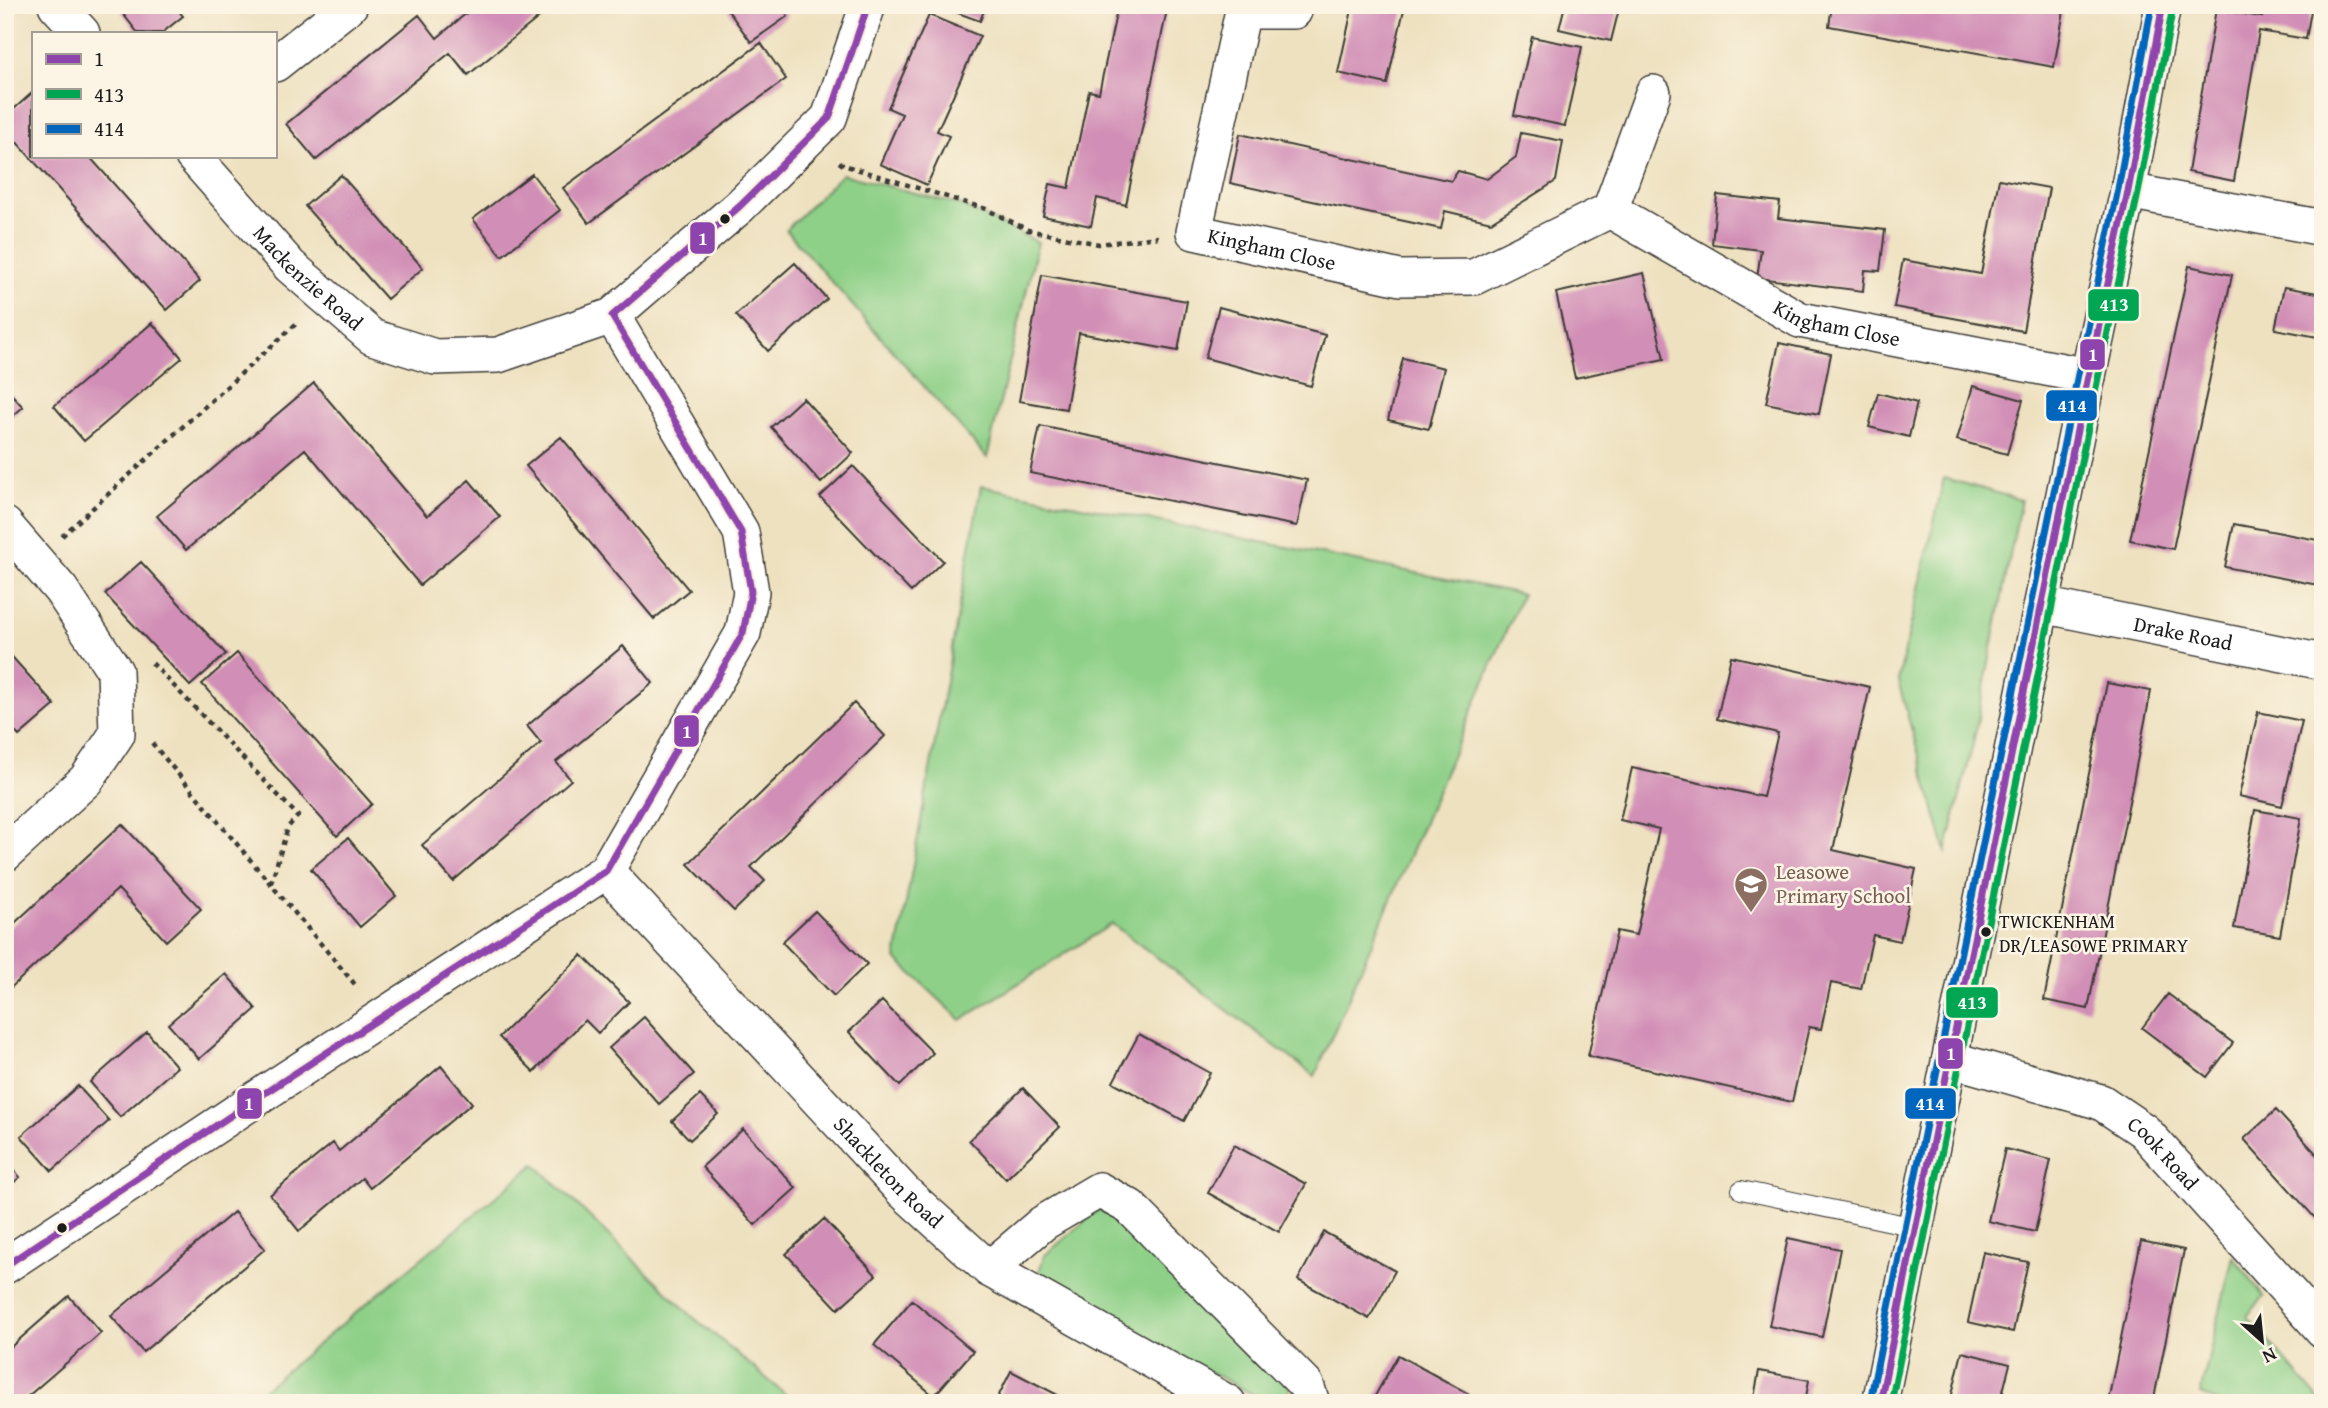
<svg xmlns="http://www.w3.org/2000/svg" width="2328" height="1408" viewBox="0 0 2328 1408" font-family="'Gentium Book Plus',serif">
<rect width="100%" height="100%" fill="#fcf5e5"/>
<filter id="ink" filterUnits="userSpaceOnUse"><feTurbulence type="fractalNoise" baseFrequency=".0143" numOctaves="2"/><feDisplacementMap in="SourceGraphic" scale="14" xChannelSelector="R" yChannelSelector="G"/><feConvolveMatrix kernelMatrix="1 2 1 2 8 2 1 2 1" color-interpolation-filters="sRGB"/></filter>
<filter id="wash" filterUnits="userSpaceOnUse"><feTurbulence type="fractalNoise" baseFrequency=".00686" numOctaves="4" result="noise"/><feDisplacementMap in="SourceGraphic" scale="28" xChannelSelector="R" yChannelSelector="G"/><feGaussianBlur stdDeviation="1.57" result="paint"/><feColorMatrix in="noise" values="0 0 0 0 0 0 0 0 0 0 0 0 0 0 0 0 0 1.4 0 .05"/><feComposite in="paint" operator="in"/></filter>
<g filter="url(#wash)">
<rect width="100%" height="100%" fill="#eee1c0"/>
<path fill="#8ed088" stroke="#557652" stroke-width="2" d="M842,174L960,205L1038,242L987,458L786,230Z
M1944,478L2021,500L1973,744L1946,852L1898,681Z
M981,486L1522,594L1315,1076L1112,924L961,1020L896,959Z
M535,1164L693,1317L796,1403H247Z
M1099,1209L1120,1220L1291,1388L1281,1403H1273L1258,1397L1055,1291L1038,1275L1044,1256Z
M2233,1256L2264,1297L2247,1316L2322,1403H2221L2200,1394Z"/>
<g id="blocks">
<path fill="#d18eb6" d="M116,5H174L183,16L162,33H138Z
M476,5H554L468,75L450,53L316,160L286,124L419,15L437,38Z
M724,5H781L788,16L751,42Z
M936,5H986L980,21Z
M1118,5H1168L1126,205L1097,198L1091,226L1043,216L1050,184L1069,188L1089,91L1099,93Z
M1353,5H1405L1387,84L1338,73Z
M1565,5H1620L1611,41L1559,29Z
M1832,5H2065L2054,67L1829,26Z
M2263,5H2312L2306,39L2259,31L2234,181L2188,172L2216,9L2262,17Z
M929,15L980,36L937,131L949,136L927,185L880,164L902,114L888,108Z
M1532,37L1582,47L1565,126L1514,115Z
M761,43L786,79L589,223L563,188Z
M33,92V156H89L200,281L167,310L5,129V117Z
M1521,133L1563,141L1556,181L1491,222L1445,211L1441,229L1230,183L1240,134L1451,181L1458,171L1487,179L1516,157Z
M532,174L560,210L502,256L473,219Z
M341,175L423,268L387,299L305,206Z
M1999,179L2049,188L2023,331L1894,307L1903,260L1981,274Z
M1717,195L1780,202L1778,218L1885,230L1880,271L1865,270L1863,291L1757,278L1761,250L1712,244Z
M795,263L827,299L768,351L736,315Z
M2189,266L2232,275L2173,549L2130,540Z
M1644,273L1664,359L1575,378L1556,293Z
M1042,275L1187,301L1178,351L1079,333L1066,409L1019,401Z
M2284,287L2323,294V338L2275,329Z
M1219,307L1325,335L1311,386L1205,358Z
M152,323L182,358L84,441L54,406Z
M1779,343L1831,354L1819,414L1766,403Z
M1403,358L1444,368L1429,429L1388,420Z
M314,383L427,516L469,480L500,517L420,585L305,449L186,550L157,516Z
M1973,386L2023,400L2007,454L1957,440Z
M5,387L23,407L5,423Z
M1878,393L1917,403L1909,437L1869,427Z
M803,398L853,453L821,483L771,427Z
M1040,426L1307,480L1297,526L1030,473Z
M561,437L689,590L654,619L526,466Z
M853,466L943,561L911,592L820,497Z
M2234,524L2323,541V586L2225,567Z
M141,562L226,654L190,686L105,594Z
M623,646L653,683L556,762L571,780L453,881L422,845L541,743L527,726Z
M5,649L55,705L19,736L5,721Z
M237,653L372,804L337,836L202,684Z
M1731,656L1870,687L1833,850L1916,869L1900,941L1873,935L1861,989L1831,983L1821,1029L1809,1027L1792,1102L1588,1056L1617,931L1636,935L1659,829L1620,820L1632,768L1763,797L1778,733L1717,719Z
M2107,683L2151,691L2088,1009L2044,1000Z
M854,703L885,736L751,867L765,881L734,911L688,864Z
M2258,712L2302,721L2282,806L2239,796Z
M2255,810L2301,818L2280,936L2234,928Z
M122,824L201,909L166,941L118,889L5,993V932Z
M348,838L396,896L360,927L311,869Z
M815,911L867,964L834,996L782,942Z
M582,955L629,1002L598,1033L585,1020L534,1072L499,1037Z
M226,974L256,1009L199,1059L168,1024Z
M2168,994L2233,1043L2207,1077L2142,1028Z
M882,1001L933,1053L900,1086L849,1032Z
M644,1017L694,1074L659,1104L609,1048Z
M147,1032L177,1067L120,1117L90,1082Z
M1139,1034L1210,1073L1184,1121L1113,1082Z
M441,1066L472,1103L370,1188L362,1178L299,1231L270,1195L333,1143L339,1151Z
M78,1086L109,1121L52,1171L21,1136Z
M1023,1088L1060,1127L1006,1179L969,1140Z
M700,1095L718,1114L690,1140L672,1121Z
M2276,1110L2323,1161V1227L2244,1139Z
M743,1129L796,1188L755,1225L702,1167Z
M1234,1145L1306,1184L1279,1232L1208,1193Z
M2005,1149L2051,1160L2035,1232L1988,1221Z
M5,1161L20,1177L5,1190Z
M234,1212L265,1249L143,1352L111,1316Z
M824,1219L876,1275L838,1309L786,1254Z
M1324,1232L1395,1271L1369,1319L1298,1280Z
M1788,1238L1840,1249L1822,1337L1769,1326Z
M2141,1241L2184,1250L2153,1403H2115L2108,1401Z
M1983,1252L2028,1262L2013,1332L1968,1322Z
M69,1296L101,1333L20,1403H5V1352Z
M912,1300L973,1351L934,1396L874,1345Z
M1962,1352L2010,1364L2000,1403H1950Z
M1398,1355L1469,1394L1465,1403H1371Z
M1011,1371L1048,1390L1073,1403H995Z
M1759,1371L1809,1380L1805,1403H1753Z"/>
</g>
</g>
<g filter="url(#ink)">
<use href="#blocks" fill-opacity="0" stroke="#3c3a35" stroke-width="2"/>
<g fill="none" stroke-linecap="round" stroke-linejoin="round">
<g stroke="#3c3a35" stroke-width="20">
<path id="lane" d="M1741,1190L1915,1227"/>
</g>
<g stroke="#3c3a35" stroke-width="38">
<g id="street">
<path d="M56,5L82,33"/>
<path id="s1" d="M1294,11H1243L1194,232L1400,278L1474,277L1610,210L1653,93"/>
<path d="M275,64L350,5"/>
<path id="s2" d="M193,156L290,266L372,337L435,357L498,355L612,316L740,206L829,118L868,5"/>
<path d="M2128,191L2323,228"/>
<path id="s3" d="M1610,210L1800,320L2088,376"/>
<path d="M5,525L61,590L115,671L117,734L86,780L5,854"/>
<path id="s4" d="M2042,605L2323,662"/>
<path id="s5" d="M606,871L904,1192L989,1269L1228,1403"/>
<path id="s6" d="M1950,1059L2101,1102L2144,1131L2323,1330"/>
<path d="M5,1266L274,1087L606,871L743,633L751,592L741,532L612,316"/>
<path d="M989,1269L1043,1223L1099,1190L1130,1207L1306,1385L1312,1403"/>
<path d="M1880,1403L2088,376L2128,191L2163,5"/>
</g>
</g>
<path stroke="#3c3a35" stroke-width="4.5" stroke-dasharray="5 5" stroke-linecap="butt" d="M839,162L843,165L986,209L1028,230L1099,244L1158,237
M62,536L297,323
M152,663L298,816L288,827L271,883
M152,743L358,988"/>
<use href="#lane" stroke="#fff" stroke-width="18"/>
<use href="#street" stroke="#fff" stroke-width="35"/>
<g stroke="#fcf5e5" stroke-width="12">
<path id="bus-1" d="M5,1266L274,1087L606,871L743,633L751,592L741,532L612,316L740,206L829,118L868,5
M1880,1403L2088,376L2128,191L2163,5"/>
</g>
<g stroke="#fcf5e5" stroke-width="12">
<path id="bus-2" d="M1891,1403L2098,378L2138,193L2173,7"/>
</g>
<g stroke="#fcf5e5" stroke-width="12">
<path id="bus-3" d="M1870,1401L2078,374L2118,189L2152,5"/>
</g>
<use href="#bus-1" stroke="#8e44ad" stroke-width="7"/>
<use href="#bus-2" stroke="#00a651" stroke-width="7"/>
<use href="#bus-3" stroke="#0065bd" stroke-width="7"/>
</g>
</g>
<defs>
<g id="school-pin" transform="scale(1.75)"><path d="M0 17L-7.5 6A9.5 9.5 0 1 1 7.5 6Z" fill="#8d6e63" stroke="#fcf5e5"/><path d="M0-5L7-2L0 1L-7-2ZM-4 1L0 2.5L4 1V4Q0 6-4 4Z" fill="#fff"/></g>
</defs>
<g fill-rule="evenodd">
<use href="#school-pin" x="1751" y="884"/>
</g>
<g fill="#1c1c1c" stroke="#fcf5e5" stroke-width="2.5">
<circle cx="725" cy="219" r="6"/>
<circle cx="1986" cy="932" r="6"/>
<circle cx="62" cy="1228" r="6"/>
</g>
<g text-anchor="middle" stroke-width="5" stroke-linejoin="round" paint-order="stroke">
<g font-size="19" fill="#1c1c1c" stroke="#fcf5e5" text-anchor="start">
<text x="1999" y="928">TWICKENHAM<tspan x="1999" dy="24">DR/LEASOWE PRIMARY</tspan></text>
</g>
<g font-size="21" fill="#1c1c1c" stroke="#fcf5e5">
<text dy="7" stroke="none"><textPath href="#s1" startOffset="357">Kingham Close</textPath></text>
<text dy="7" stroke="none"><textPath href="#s2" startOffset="168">Mackenzie Road</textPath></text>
<text dy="7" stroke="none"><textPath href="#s3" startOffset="256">Kingham Close</textPath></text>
<text dy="7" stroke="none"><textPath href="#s4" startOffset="144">Drake Road</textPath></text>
<text dy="7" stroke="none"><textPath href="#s6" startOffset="238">Cook Road</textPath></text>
<text dy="7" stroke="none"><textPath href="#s5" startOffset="413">Shackleton Road</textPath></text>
</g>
<g font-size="21" fill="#785e54" stroke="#fcf5e5" text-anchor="start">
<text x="1776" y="879">Leasowe<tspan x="1776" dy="24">Primary School</tspan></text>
</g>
</g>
<g stroke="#fcf5e5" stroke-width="2.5">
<rect x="689" y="221" width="27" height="34" rx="7" fill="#8e44ad"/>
<rect x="2087" y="288" width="53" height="34" rx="7" fill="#00a651"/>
<rect x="2079" y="338" width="27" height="33" rx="7" fill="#8e44ad"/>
<rect x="2045" y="389" width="53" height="33" rx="7" fill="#0065bd"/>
<rect x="673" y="714" width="27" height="34" rx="7" fill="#8e44ad"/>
<rect x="1945" y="986" width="54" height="33" rx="7" fill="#00a651"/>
<rect x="1937" y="1037" width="27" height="33" rx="7" fill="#8e44ad"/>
<rect x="236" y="1087" width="27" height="33" rx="7" fill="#8e44ad"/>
<rect x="1904" y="1087" width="53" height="33" rx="7" fill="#0065bd"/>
</g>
<g font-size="19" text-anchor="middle" font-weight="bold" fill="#fff">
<text x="703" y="245">1</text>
<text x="2114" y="311">413</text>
<text x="2093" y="361">1</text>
<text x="2072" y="412">414</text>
<text x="687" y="738">1</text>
<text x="1972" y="1009">413</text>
<text x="1951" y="1060">1</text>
<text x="249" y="1110">1</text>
<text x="1930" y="1110">414</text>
</g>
<rect width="2328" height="1408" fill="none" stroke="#fcf5e5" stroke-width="28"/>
<rect x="32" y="32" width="245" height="126" fill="#fcf5e5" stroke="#a29e95" stroke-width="2"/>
<rect x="46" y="54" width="35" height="10" fill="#8e44ad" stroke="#a29e95" stroke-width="2"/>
<text x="94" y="66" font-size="21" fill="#1c1c1c">1</text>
<rect x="46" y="89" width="35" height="10" fill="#00a651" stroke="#a29e95" stroke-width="2"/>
<text x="94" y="102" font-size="21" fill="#1c1c1c">413</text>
<rect x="46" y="124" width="35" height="10" fill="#0065bd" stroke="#a29e95" stroke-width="2"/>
<text x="94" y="136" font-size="21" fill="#1c1c1c">414</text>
<g transform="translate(2262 1341) rotate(153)" stroke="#fcf5e5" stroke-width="5" paint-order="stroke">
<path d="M0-5L12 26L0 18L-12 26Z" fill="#1c1c1c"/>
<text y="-10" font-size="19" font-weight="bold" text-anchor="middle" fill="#1c1c1c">N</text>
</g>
</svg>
